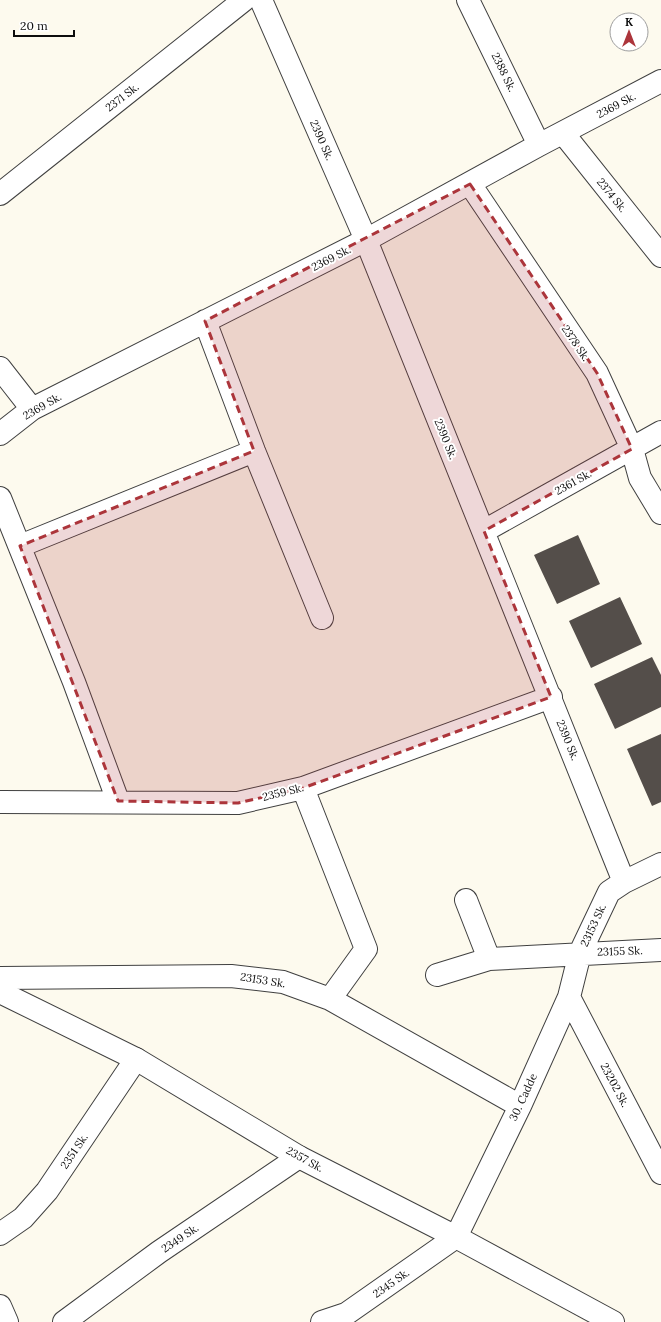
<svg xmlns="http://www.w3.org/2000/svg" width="661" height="1322" viewBox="0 0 661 1322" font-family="Lora,serif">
<rect width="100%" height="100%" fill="#fdfaee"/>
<path fill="#544e4a" d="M578,535L600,584L557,604L534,555Z
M620,597L642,644L591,668L569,621Z
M652,657L661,675V707L615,729L594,684Z
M661,734V802L652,806L627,749Z"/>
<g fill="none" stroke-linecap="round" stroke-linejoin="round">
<g stroke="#404040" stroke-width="24">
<path id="minor" d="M261,0L366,240L624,882
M468,0L539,145
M563,133L661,256
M470,184L597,373L632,449L640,478L661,513
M205,321L254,451L322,618
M0,368L32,409
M0,434L32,409L366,240L539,145L661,81
M0,498L74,682L118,801
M484,531L661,432
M20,546L254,451
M303,788L366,949L330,999
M0,802L238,803L303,788L551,697
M466,900L489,959
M437,975L489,959L661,950
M0,978L231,976L283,982L330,999L520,1106
M569,997L661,1173
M0,1234L23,1218L47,1191L136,1059
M0,1306L7,1322
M64,1322L159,1252L299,1157
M322,1322L346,1314L456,1237L520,1106L569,997L580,953L609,892L624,882L661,864"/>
</g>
<g stroke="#404040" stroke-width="24">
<path id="tertiary" d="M0,194L244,0
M0,992L136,1059L299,1157L456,1237L613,1322"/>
</g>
<use href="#minor" stroke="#fff" stroke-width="22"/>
<use href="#tertiary" stroke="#fff" stroke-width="22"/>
</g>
<path fill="#ac353b" fill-opacity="0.2" stroke="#ac353b" stroke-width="3" stroke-dasharray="8 5" stroke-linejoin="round" d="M470,184L597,373L632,449L484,531L551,697L303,788L238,803L118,801L20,546L254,451L205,321Z"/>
<g text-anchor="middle" stroke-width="4" stroke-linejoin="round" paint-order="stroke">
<g font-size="11" fill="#0d0d0d" stroke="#fff">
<text transform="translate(504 72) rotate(64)" y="4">2388 Sk.</text>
<text transform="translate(122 97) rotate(-38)" y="4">2371 Sk.</text>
<text transform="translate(616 105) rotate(-28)" y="4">2369 Sk.</text>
<text transform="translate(322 140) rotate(66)" y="4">2390 Sk.</text>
<text transform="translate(612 195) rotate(51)" y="4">2374 Sk.</text>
<text transform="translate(331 258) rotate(-27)" y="4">2369 Sk.</text>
<text transform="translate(576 343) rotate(56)" y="4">2378 Sk.</text>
<text transform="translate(42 406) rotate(-30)" y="4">2369 Sk.</text>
<text transform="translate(446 439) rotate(68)" y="4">2390 Sk.</text>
<text transform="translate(573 482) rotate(-29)" y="4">2361 Sk.</text>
<text transform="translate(568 740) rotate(68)" y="4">2390 Sk.</text>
<text transform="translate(283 792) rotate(-14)" y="4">2359 Sk.</text>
<text transform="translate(593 925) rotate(-65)" y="4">23153 Sk.</text>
<text transform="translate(620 951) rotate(-2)" y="4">23155 Sk.</text>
<text transform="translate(263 980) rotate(9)" y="4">23153 Sk.</text>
<text transform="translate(615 1085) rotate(62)" y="4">23202 Sk.</text>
<text transform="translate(523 1097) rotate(-65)" y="4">30. Cadde</text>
<text transform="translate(74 1151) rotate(-56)" y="4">2351 Sk.</text>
<text transform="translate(305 1159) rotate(29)" y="4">2357 Sk.</text>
<text transform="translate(180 1238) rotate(-34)" y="4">2349 Sk.</text>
<text transform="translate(391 1283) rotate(-35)" y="4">2345 Sk.</text>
</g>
</g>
<g transform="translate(629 32)"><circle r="19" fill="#ffffff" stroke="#9e9e9e"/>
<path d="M0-3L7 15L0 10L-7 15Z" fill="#ac353b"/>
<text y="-6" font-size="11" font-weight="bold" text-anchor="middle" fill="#0d0d0d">K</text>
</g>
<path d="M14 30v6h60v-6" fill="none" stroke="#0d0d0d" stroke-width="2"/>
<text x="20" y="30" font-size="12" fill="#0d0d0d" stroke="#ffffff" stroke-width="3" paint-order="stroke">20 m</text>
</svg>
